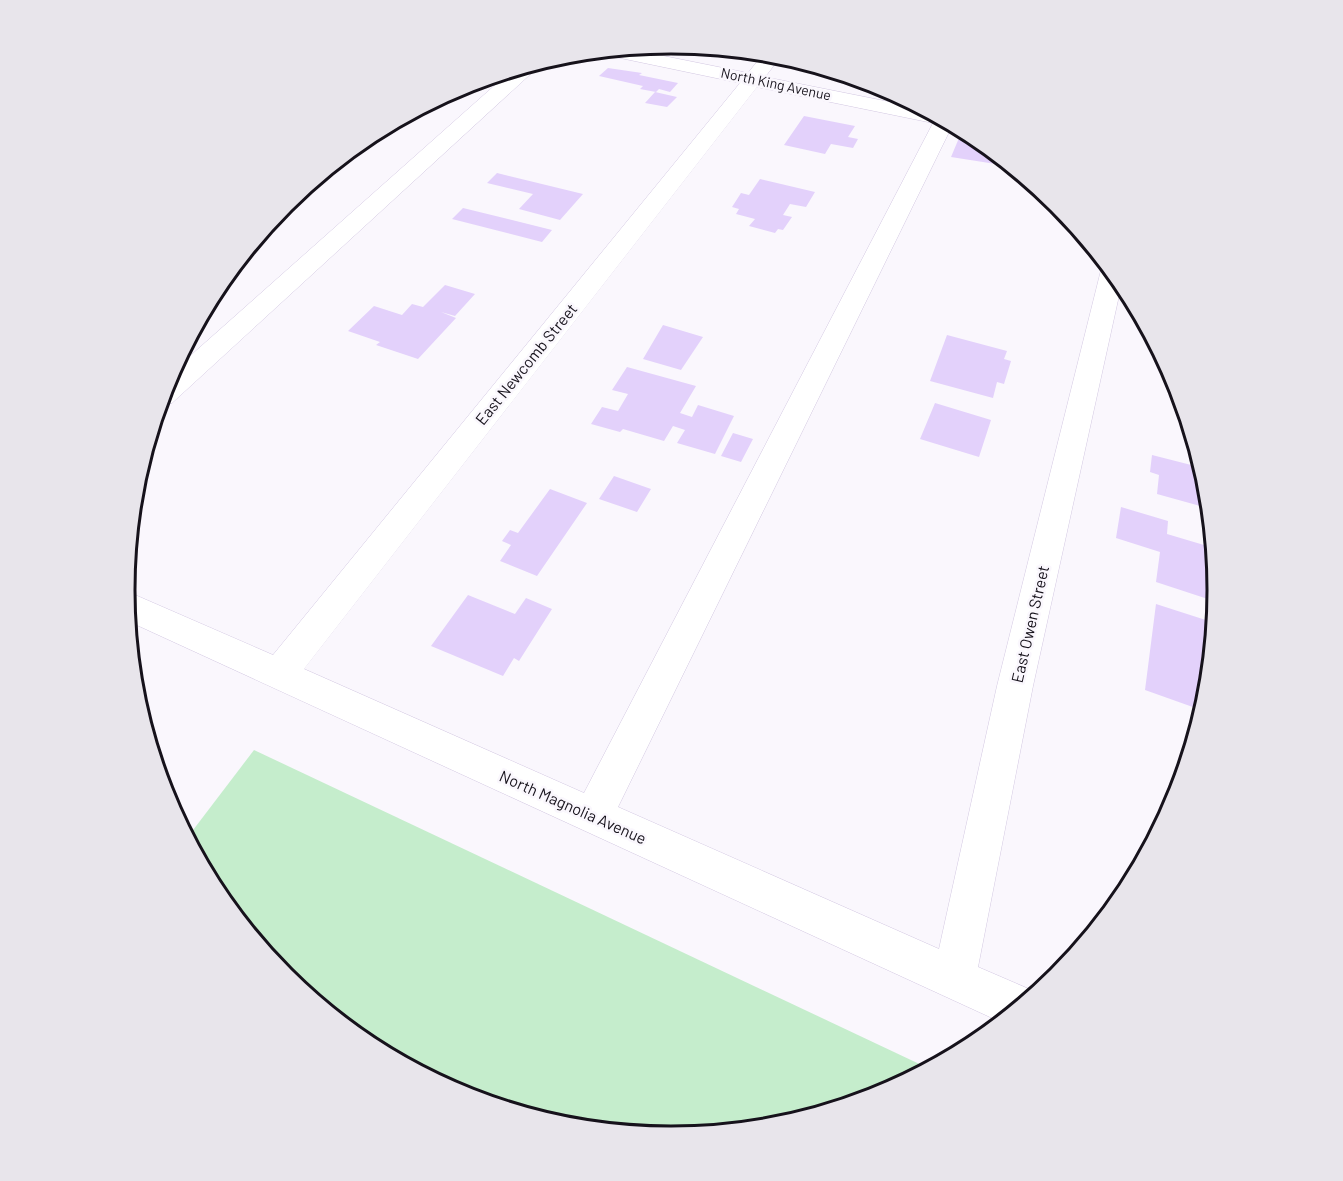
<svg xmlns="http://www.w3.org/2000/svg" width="1343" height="1181" viewBox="0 0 1343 1181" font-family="Barlow,sans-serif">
<rect width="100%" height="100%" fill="#faf7fd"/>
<path fill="#c5edcc" d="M254,750L930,1069L881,1096L778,1127L671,1137L564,1127L462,1096L367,1045L284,977L217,894L187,838Z"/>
<path fill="#e3d1fb" d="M608,68L642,73L639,75L678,83L670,92L659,89L656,92L640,89L643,86L599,76Z
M655,92L677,97L667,107L645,103Z
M804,116L855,126L848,137L858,139L853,148L831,144L825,154L784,145Z
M959,138L984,143L1004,159L1002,165L951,157Z
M497,173L583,194L560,220L519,209L533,194L487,183Z
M760,179L815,192L806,207L790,204L783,215L792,217L783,230L778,229L775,233L749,226L755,219L736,214L739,209L732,207L741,193L749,195Z
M463,208L552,230L542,242L452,219Z
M445,285L475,294L455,316L441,312L456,318L418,359L376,345L380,342L348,331L374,306L402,315L412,304L423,307Z
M663,325L703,337L681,370L643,359Z
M947,335L1007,351L1004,359L1011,361L1004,384L997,382L993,398L930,381Z
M627,367L696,386L680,413L692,417L698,405L734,416L715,454L677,443L685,430L673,426L664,441L623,429L620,432L591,424L602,407L618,411L628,394L612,390Z
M935,403L991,420L979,457L920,439Z
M733,433L753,439L741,462L721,456Z
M1152,455L1203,468L1208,484L1211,509L1157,494L1159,475L1150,472Z
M614,476L651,489L637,512L599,499Z
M550,489L587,503L537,576L500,561L511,545L502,541L510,530L518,533Z
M1121,507L1168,521L1167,534L1214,548L1217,602L1156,582L1160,552L1116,538Z
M468,595L515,614L526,598L552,609L519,661L514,658L503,676L431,646Z
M1156,604L1215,623L1208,698L1204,711L1145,690Z"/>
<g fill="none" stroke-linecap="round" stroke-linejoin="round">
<g stroke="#d3c8e2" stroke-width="1">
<path id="minor" d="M624,48L748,73L764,53L782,55L765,77L925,109L953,124L618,807L939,949L997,686L1101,270L1104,265L1108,264L1122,282L1033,686L978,967L1036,992L1037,995L1003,1023L128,621L126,591L273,655L740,83L606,55L597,51ZM757,87L933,123L584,793L304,669Z
M537,63L538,65L536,69L172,403L159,405L171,373L512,70Z"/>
</g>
<use href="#minor" fill="#fff" fill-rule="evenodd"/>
</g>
<g text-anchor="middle" stroke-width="5" stroke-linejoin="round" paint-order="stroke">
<g font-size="14" fill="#16121b" stroke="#faf7fd">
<text transform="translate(776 84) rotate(12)" y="5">North King Avenue</text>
</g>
<g font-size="16" fill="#16121b" stroke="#faf7fd">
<text transform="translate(526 364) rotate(-51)" y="6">East Newcomb Street</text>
<text transform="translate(1030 624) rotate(-77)" y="6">East Owen Street</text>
<text transform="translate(573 807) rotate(24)" y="6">North Magnolia Avenue</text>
</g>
</g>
<path d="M0 0H1343V1181H0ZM135 590a536 536 0 1 1 1072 0a536 536 0 1 1-1072 0Z" fill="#e8e5eb" fill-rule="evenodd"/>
<path fill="none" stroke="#16121b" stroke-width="3" d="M135 590a536 536 0 1 1 1072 0a536 536 0 1 1-1072 0Z"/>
</svg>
